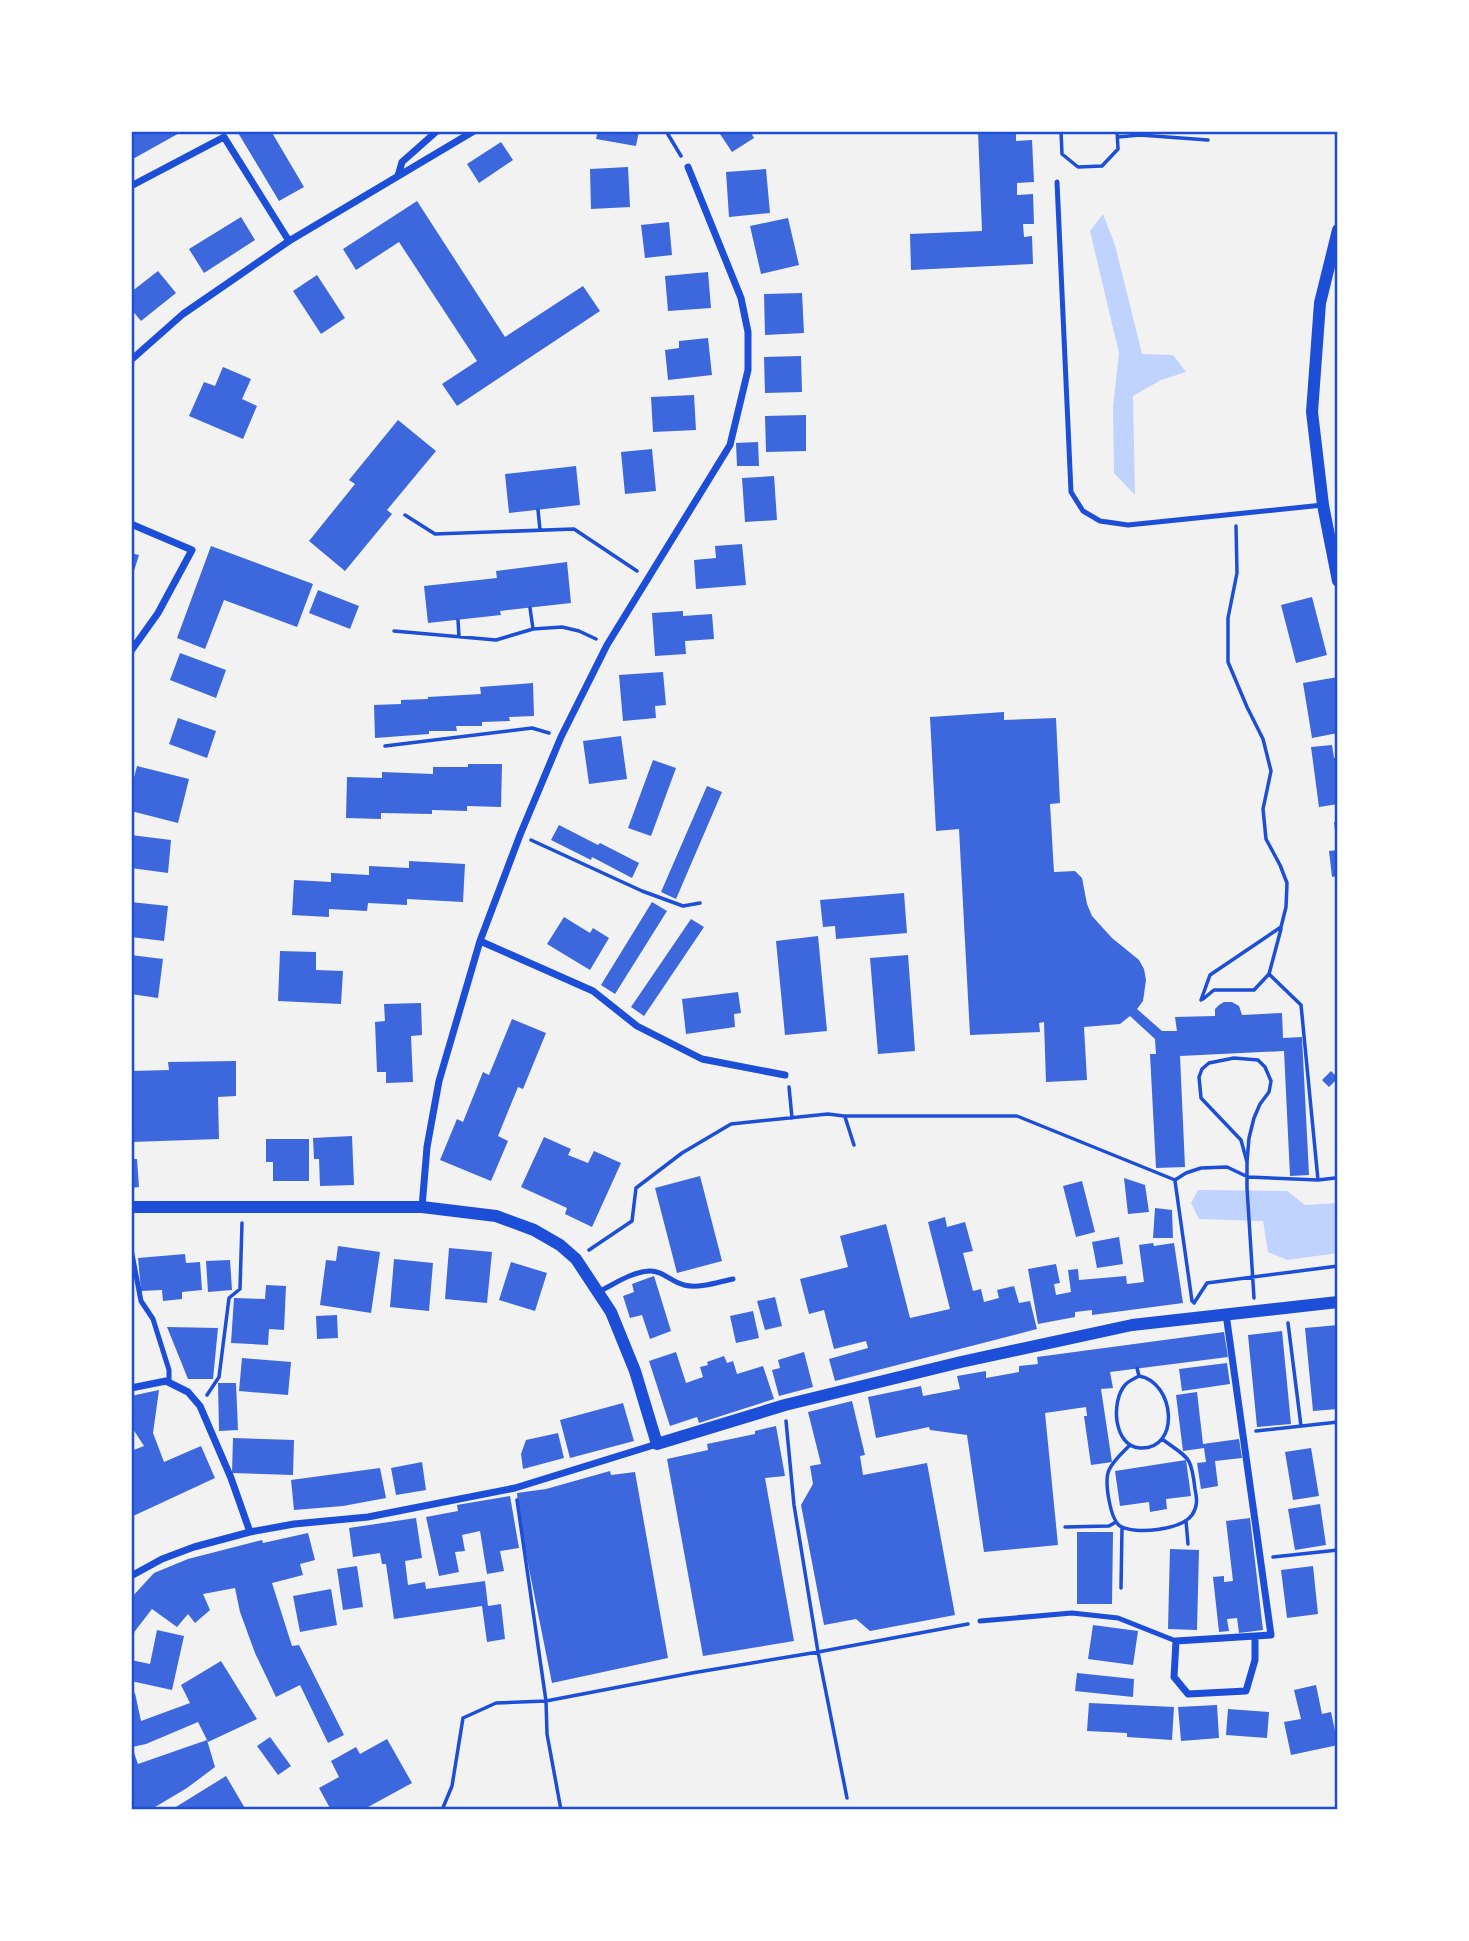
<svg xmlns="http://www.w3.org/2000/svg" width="1469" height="1941" viewBox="0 0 1469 1941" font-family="Montserrat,sans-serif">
<rect width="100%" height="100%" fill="#f2f2f2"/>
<path fill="#bfd3fe" d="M1103,214L1115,245L1142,354L1173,355L1186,372L1161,380L1133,396L1135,495L1114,473L1113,407L1119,353L1090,231Z
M1198,1190L1287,1191L1305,1205L1338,1203V1253L1287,1260L1268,1252L1263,1221L1199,1219L1191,1203Z"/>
<path fill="#3d67dc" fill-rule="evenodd" d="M131,131H183L131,160Z
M237,131H271L304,187L279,201Z
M598,131H639L636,146L596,139Z
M718,131H750L754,138L732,152Z
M978,131H1016V141L1032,140L1034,182L1017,183V195L1033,194L1034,224H1023L1024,237L1032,236L1033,264L911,270L910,234L982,231Z
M501,142L513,160L479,183L467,164Z
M628,167L630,207L591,209L590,169Z
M766,169L770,213L729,217L726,172Z
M417,201L505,337L583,286L600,311L457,406L442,384L477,361L399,242L356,270L343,249Z
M241,217L255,240L204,273L189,249Z
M788,218L799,265L761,274L750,226Z
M669,222L672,255L645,258L641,225Z
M158,271L176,293L141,321L131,309V292Z
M708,272L711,308L668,311L665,276Z
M317,275L345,318L321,334L293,291Z
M802,293L804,333L765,335L764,294Z
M708,338L712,375L668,380L665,350L679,348V341Z
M801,356L802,392L765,393L764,357Z
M223,367L251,379L242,399L257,406L243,439L189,416L204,382L215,386Z
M694,395L696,430L653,432L651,397Z
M806,415V451L766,452L765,416Z
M398,420L436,451L387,510L392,514L345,571L309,541L355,484L349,480Z
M758,442L759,466H737L736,443Z
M652,449L656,491L625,494L621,452Z
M576,466L580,505L509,513L505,474Z
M774,476L777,520L745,522L742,478Z
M742,544L746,585L696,589L694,560L716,558L715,546Z
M211,546L313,584L297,627L224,600L205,649L177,638Z
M131,553L139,555L134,571L131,570Z
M567,562L571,603L500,611L501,615L428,623L424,586L497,578L496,571Z
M318,590L359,606L350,629L309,613Z
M1312,597L1327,655L1296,663L1281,605Z
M683,611V616L712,614L714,639L685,641L686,654L655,656L652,613Z
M180,653L226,670L216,698L170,680Z
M663,672L666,705L655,706L656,718L623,721L619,675Z
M1338,677V733L1312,738L1303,683Z
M533,683L534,716L509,717L510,721L482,722V726H456L457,731H429V734L375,738L374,705L401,704V700L428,699V697L481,694L480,687Z
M1004,712V720L1056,718L1060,803L1050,804L1054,872L1075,871L1082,878L1087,904L1092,916L1112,938L1139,960L1144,969L1146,980L1143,1001L1137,1009L1162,1031H1177L1175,1017L1215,1016V1009L1219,1005L1224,1002H1232L1239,1006L1242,1015L1282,1013L1283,1038L1302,1037L1309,1175L1290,1176L1284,1051L1180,1056L1185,1167L1156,1168L1150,1054H1156L1155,1039L1130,1016L1120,1024L1084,1027L1087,1080L1046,1082L1044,1022L1039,1023L1040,1032L970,1035L959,829L936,831L930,717Z
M178,718L216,731L207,758L169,744Z
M621,736L627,779L589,784L583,741Z
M1332,745L1334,758L1338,757V804L1319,807L1311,747Z
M653,760L676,768L651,836L628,828Z
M468,764H502L501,807L467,806V811L432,810V814L381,813V819L346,818L347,777L382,778V772L433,774V767H468Z
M137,766L189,779L178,823L131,811V789Z
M707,786L722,792L676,899L661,892Z
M1334,822H1338V840H1336Z
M559,825L598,845L600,843L639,863L632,878L592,857L591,860L551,840Z
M131,835L171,840L168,873L131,868Z
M1338,850V876L1332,877L1329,851Z
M409,861L465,864L463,902L407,899V905L368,903L367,911L329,909V917L292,915L294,880L331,882V873L369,875V866L409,868Z
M904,893L907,933L836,939L835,926L823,927L820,900Z
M131,902L168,906L164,941L131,937Z
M652,902L667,911L615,994L601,985Z
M564,917L590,933L593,928L609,938L590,970L547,944Z
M691,919L704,927L644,1016L631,1007Z
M818,936L827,1031L785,1035L776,941Z
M280,951L316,952V970L343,971L341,1004L278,1001Z
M131,955L163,959L158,998L131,994Z
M908,955L915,1051L878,1054L870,958Z
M738,992L741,1013L734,1014L735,1027L686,1034L682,999Z
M421,1003L422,1035L411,1036L413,1082L386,1083V1072H377L375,1022L385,1021L384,1004Z
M512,1019L546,1033L523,1089L518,1087L498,1136L508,1141L491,1181L440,1160L457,1119L463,1122L483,1072L489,1075Z
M236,1061V1096L218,1097L219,1139L131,1142V1071L169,1070L168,1062Z
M1331,1071L1338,1078L1329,1087L1322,1080Z
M352,1136L354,1185L320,1186L319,1159H314L313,1138Z
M544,1137L571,1149L568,1155L588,1163L594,1151L621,1163L592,1227L565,1214L567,1208L521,1187Z
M266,1139H309V1181H273V1162H266Z
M131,1159H137L139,1187L131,1188Z
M700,1176L722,1261L677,1273L655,1188Z
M1124,1178L1145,1185L1149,1212L1128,1214Z
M1082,1181L1095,1232L1076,1237L1063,1186Z
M1155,1208L1172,1210L1173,1238H1153Z
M945,1217L947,1227L965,1222L973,1251L963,1253L973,1291L981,1289L984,1302L999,1298L997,1290L1014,1286L1019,1303L1030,1301L1037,1329L835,1381L829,1359L868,1348L866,1341L834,1349L824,1310L809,1314L800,1279L848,1267L840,1236L886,1224L910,1318L950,1309L928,1222Z
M1119,1237L1123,1264L1097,1268L1092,1242Z
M1153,1243L1154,1246L1174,1243L1183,1303L1092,1315V1310L1075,1312V1317L1038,1324L1028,1269L1056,1264L1060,1283L1054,1284L1056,1295L1071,1292L1068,1270L1078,1269L1079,1280L1126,1276L1127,1284L1144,1282L1139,1245Z
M338,1246L380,1252L371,1313L320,1305L326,1260L336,1261Z
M449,1248L492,1252L487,1303L445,1299Z
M185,1254L186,1263L200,1262L202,1290L182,1292V1299L163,1301L162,1290L141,1291L138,1258Z
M394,1259L433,1263L429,1311L390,1307Z
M230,1260L232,1290L208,1292L206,1261Z
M511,1262L547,1273L535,1311L499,1300Z
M654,1276L671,1331L650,1339L642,1315L630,1318L623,1296L634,1292L632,1284Z
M266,1285L286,1286L284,1330L269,1329L268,1345L231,1343L234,1298L265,1299Z
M775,1297L782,1326L765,1330L757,1301Z
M753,1311L759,1338L736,1343L730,1316Z
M337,1315L338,1338L317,1339L316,1316Z
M1338,1325V1409L1313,1411L1305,1328Z
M167,1327L218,1328L213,1379H188Z
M1282,1331L1291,1424L1257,1427L1248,1335Z
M1224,1332L1228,1357L1110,1372L1113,1388L1101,1389L1112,1462L1091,1465L1084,1416H1087L1086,1407L1045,1413L1058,1545L984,1552L967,1435L930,1430L929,1427L876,1438L868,1397L921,1386L923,1396L960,1389L957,1376L986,1371V1378L1019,1372V1366L1038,1364L1037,1357Z
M676,1352L686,1383L703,1377L700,1367L708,1365L707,1362L724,1356L727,1363L733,1361L737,1374L763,1366L774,1399L699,1423L697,1417L670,1426L649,1361Z
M804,1352L813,1387L779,1396L772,1370L780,1368L778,1360Z
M242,1358L291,1362L288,1395L239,1391Z
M1227,1363L1230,1384L1182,1391L1179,1369Z
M218,1383H236L238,1430L219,1431Z
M159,1390L153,1433L164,1462L201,1446L215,1478L131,1517V1451L144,1446L131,1426V1396Z
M1197,1392L1203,1444L1239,1439L1242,1458L1215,1461L1218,1486L1201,1489L1197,1463L1206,1462L1204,1448L1183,1451L1176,1395Z
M852,1401L865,1455L860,1456L863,1475L927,1463L955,1615L870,1631L856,1619L824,1625L801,1505L813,1484L810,1466L821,1464L808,1412Z
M623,1403L634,1441L570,1458L560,1420Z
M776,1426L785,1476L765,1478L794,1641L703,1656L667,1459L708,1450L707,1444L755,1434V1431Z
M558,1433L564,1458L523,1469L521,1454L526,1440Z
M233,1438L294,1440L293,1475L232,1473Z
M1311,1448L1319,1496L1293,1500L1285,1452Z
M1186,1460L1191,1496L1166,1499L1167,1509L1150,1512L1149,1502L1120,1506L1115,1471Z
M422,1462L426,1490L396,1495L391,1468Z
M380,1468L386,1498L343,1506L294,1510L291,1480Z
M610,1471L611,1475L635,1472L668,1658L552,1683L519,1519L517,1493L546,1489Z
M510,1496L519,1548L500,1551L504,1571L487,1574L480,1531L462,1535L465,1551L455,1552L459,1572L439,1576L426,1517L458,1511L457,1505Z
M1320,1504L1326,1545L1295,1550L1288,1509Z
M416,1518L422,1558L405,1561L408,1585L425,1582L426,1589L485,1581L488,1606L501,1604L505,1639L487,1642L482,1606L394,1619L386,1564H382L380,1553L353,1557L349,1528Z
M1250,1518L1263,1630L1239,1633L1237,1618L1227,1619L1229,1631L1219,1632L1213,1577L1224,1576V1582L1233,1581L1226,1521Z
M1077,1532H1113L1112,1604H1077Z
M308,1533L315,1560L300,1564L303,1575L272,1583L292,1646L299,1645L344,1735L328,1743L300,1685L276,1697L255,1653L240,1612L235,1588L203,1594L210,1610L195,1623L188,1614L177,1627L152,1609L135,1631L131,1641V1598L154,1573L188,1559L262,1540L263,1543Z
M1170,1549L1199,1550L1197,1630L1168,1629Z
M357,1566L363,1607L343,1610L337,1569Z
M1313,1566L1318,1614L1287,1618L1281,1570Z
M331,1589L337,1625L300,1632L293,1596Z
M1093,1625L1138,1631L1133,1665L1088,1659Z
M157,1630L184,1636L172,1690L131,1681V1660L150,1664Z
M221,1661L257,1719L208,1742L207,1740L215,1767L187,1788L150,1810H131V1695L135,1693L141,1721L190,1703L181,1685ZM198,1722L207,1740L138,1764L132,1747L146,1744Z
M1077,1673L1134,1679L1133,1697L1075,1691Z
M1316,1685L1322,1714L1331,1712L1338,1745L1291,1755L1284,1722L1301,1719L1294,1690Z
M1089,1703L1174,1707L1172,1740L1127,1737V1733L1087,1731Z
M1217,1705L1219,1738L1181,1741L1178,1707Z
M1228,1709L1269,1712L1267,1738L1226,1735Z
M270,1737L291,1766L278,1775L257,1746Z
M387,1739L412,1783L368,1807L370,1810H331L319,1788L339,1777L331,1761L356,1747L360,1754Z
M226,1776L246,1810H171Z"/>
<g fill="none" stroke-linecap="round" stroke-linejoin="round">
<path stroke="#1d4ed8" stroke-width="3.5" d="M666,131L681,156
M1061,131L1062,154L1078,167L1102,166L1118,149L1117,131
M1118,137L1140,135L1208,140
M538,510L540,530
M405,515L435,534L574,529L637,571
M530,608L533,629
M458,620L459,637
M394,631L496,640L533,629L562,627L579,631L596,639
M385,746L532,728L549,733
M531,840L642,891L683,906L700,903
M1281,929L1269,974L1301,1005L1318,1180
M1203,999L1214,990H1254L1269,974
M1201,1000L1210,975L1281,927L1286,907L1287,883L1280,865L1266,839L1263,809L1271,771L1263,739L1247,707L1228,662V618L1237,573L1236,526
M789,1087L792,1118
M845,1117L854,1145
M1247,1162L1241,1140L1201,1098L1199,1077L1202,1069L1209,1063L1234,1058L1258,1060L1265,1067L1271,1081L1269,1092L1260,1104L1254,1118L1249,1138L1247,1162V1188L1254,1298
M1175,1181L1192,1301
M589,1250L632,1221L636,1188L682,1153L731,1124L828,1114L844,1116H1017L1175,1180L1186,1173L1201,1168L1227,1167L1248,1177L1318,1180L1335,1178
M1194,1303L1207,1283L1338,1266
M1288,1323L1301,1426
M1137,1368L1139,1376C1134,1379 1128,1381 1125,1385C1111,1401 1113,1446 1140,1448C1181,1450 1175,1382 1139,1376
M207,1395L219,1377L229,1298L240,1289L242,1223
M786,1421L794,1505L818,1652L847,1798
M1256,1431L1338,1422
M1130,1445C1123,1452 1113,1461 1109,1470C1104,1481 1110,1519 1120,1526C1135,1535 1181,1530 1192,1515C1198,1506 1197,1499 1195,1489C1191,1455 1189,1459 1162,1439
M517,1500L546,1701L547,1734L561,1810
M1186,1521L1188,1544
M1065,1527L1109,1526L1116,1522
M1273,1557L1338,1550
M1121,1588L1122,1528
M442,1810L452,1786L463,1718L496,1703L546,1701L692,1673L818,1652L968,1624"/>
<path stroke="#1d4ed8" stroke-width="5" d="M1057,182L1071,492L1083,511L1100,521L1128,525L1323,505
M131,1249L141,1301L153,1319L169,1370V1383
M598,1292C613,1285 631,1272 649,1271C662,1270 671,1282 684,1285C699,1289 718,1282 733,1279
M980,1621L1072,1613L1118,1618L1176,1641"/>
<path stroke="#1d4ed8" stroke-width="7" d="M398,176L402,162L437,131
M131,186L224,137L289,241
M131,360L183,314L289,241L474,131
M131,524L192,550L158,613L131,651
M480,941L593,991L637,1026L702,1059L785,1075
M422,1207L427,1147L439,1081L480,941L520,835L561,737L607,645L730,445L748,370V332L741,298L688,167
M1226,1314L1271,1635L1176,1641L1174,1677L1188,1694L1246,1691L1255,1660V1636
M131,1388L166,1381L188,1392L200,1406L231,1478L250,1532
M131,1576L162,1559L194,1547L250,1532L294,1524L368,1517L515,1488L657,1444"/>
<path stroke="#1d4ed8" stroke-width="12" d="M1338,230L1320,303L1312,412L1323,505L1338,581
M131,1207H422L496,1216L534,1230L560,1245L576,1259L611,1312L635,1371L657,1444L785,1405L961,1362L1132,1325L1338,1302"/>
</g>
<rect width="1469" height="1941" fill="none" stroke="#ffffff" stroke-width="266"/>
<rect x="133" y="133" width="1203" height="1675" fill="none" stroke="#1d4ed8" stroke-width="2.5"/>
</svg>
